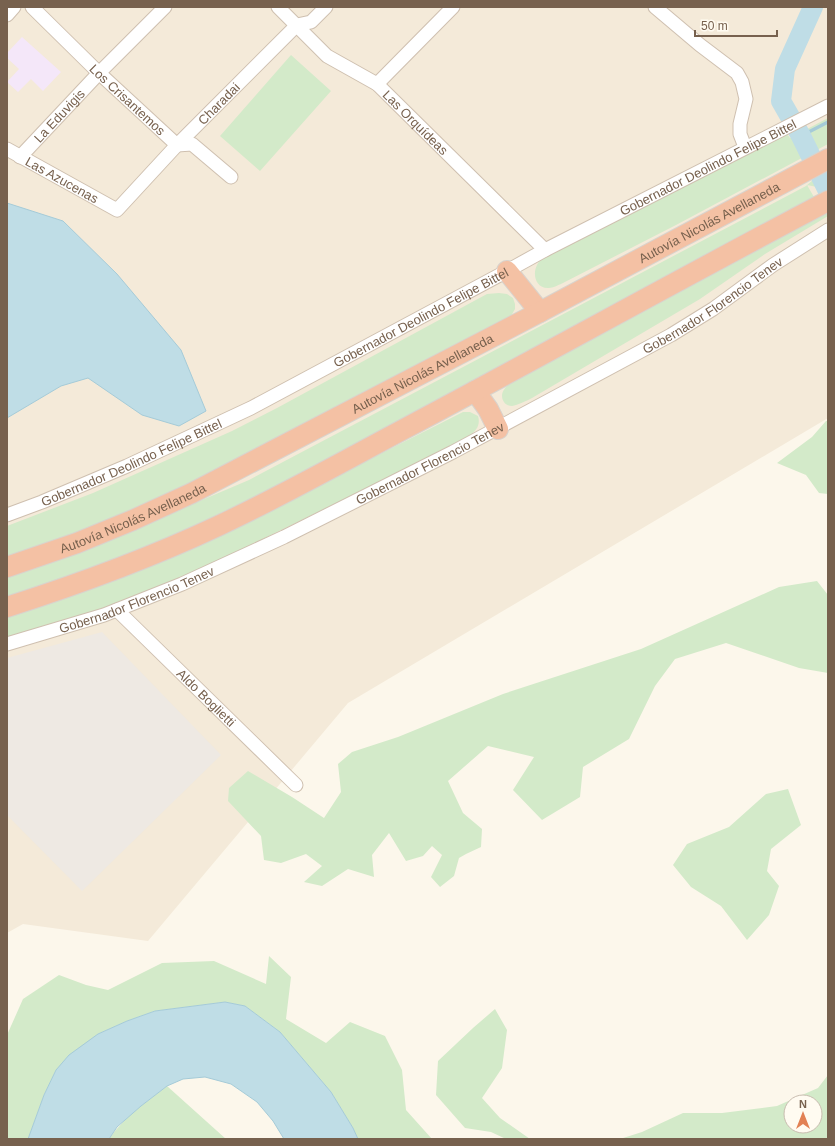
<svg xmlns="http://www.w3.org/2000/svg" width="835" height="1146" viewBox="0 0 835 1146" font-family="Helvetica,sans-serif">
<rect width="100%" height="100%" fill="#fcf7eb"/>
<path fill="#f4ead9" d="M7,7H828V418L348,703L148,941L23,924L7,933Z"/>
<path fill="#eee9e3" d="M102,632L221,755L82,891L7,815V658Z"/>
<path fill="#f4e7f9" d="M22,37L61,72L43,91L31,79L18,92L7,82L19,69L7,58V53Z"/>
<path fill="#d3eac9" fill-rule="evenodd" d="M291,55L331,91L260,171L220,136Z
M828,118V144L676,225L561,284C558,285 553,288 549,288C536,289 532,275 537,265C538,262 541,260 543,257L786,133L790,138Z
M828,161V181L817,187L807,185L814,197L277,486C229,509 182,532 133,553C92,570 50,583 7,596V576L94,546L249,480L806,186L828,167Z
M828,209V216L765,254L700,299L532,398C526,401 518,405 512,406C508,406 505,404 504,402C498,393 507,385 513,381Z
M499,293L507,294L513,298L515,304V309L511,316L504,321L456,344L273,445L110,523L7,559V526L93,493L232,431L277,408L474,301L487,294Z
M463,412H470L478,416C483,432 464,439 453,446L232,554L185,576L103,608L7,638V615L132,573L206,542Z
M826,421H828V494L819,493L806,475L777,463L812,437Z
M817,581L828,595V673L799,668L726,643L675,659L655,686L629,739L583,767L580,797L542,820L513,790L534,757L488,746L448,781L463,813L482,829L481,847L466,854L459,858L454,876L440,887L431,877L442,855L432,846L423,856L406,861L389,833L372,855L374,877L348,869L322,886L304,882L322,866L306,854L281,863L264,860L261,836L228,801L229,788L248,771L292,797L324,818L341,792L338,764L352,752L398,737L503,694L641,649L779,587Z
M788,789L801,825L771,849L767,871L779,886L769,915L747,940L721,906L691,887L673,865L687,844L729,827L766,794Z
M269,956L291,977L286,1019L326,1043L350,1022L385,1036L402,1070L406,1110L432,1139H358L353,1128L331,1092L280,1032L245,1006L225,1002L155,1011L127,1021L98,1034L56,1070L44,1095L28,1139H7V1035L23,999L59,975L86,985L108,990L162,963L214,961L266,984Z
M495,1009L507,1030L502,1068L482,1098L500,1118L530,1139H506L491,1132L465,1128L436,1095L438,1061L473,1028Z
M828,1075V1139H620L642,1132L683,1113H722L777,1106L818,1088ZM791,1102H815V1126H791Z
M167,1086L226,1139H109C124,1117 146,1102 167,1086Z"/>
<path fill="#bfdde6" stroke="#a5cbd8" d="M7,203L63,221L117,274L181,350L206,411L179,426L142,415L88,378L61,386L7,418Z
M225,1002L245,1006L280,1032L331,1092L353,1128L358,1139H284L273,1121L257,1102L231,1084L205,1077L183,1079L167,1086L141,1106L117,1127L109,1139H28L44,1095L56,1070L69,1055L98,1034L127,1021L155,1011Z"/>
<g fill="none" stroke-linecap="round" stroke-linejoin="round">
<path stroke="#a5cbd8" stroke-width="3.5" d="M801,136L828,122"/>
<path stroke="#bfdde6" stroke-width="20" d="M813,7L785,69L781,101L801,136L828,191"/>
<g stroke="#cfc0b0" stroke-width="15">
<g id="minor">
<path id="s1" d="M32,7L99,73L177,145L192,144L231,177"/>
<path id="s2" d="M278,7L327,56L377,84L545,250"/>
<path d="M655,7L700,45L737,73L742,82L746,99L740,124V134L745,147"/>
<path d="M7,15L14,7"/>
<path d="M377,84L453,7"/>
<path id="s3" d="M7,149L117,210L177,145L297,25L311,22L326,7"/>
<path id="s4" d="M20,157L99,73L165,7"/>
<path id="s5" d="M7,515L42,502L127,466L251,408L507,271L545,250L828,106"/>
<path id="s6" d="M117,610L296,785"/>
<path id="s7" d="M7,644L104,615L182,584L284,537L453,452L671,335L713,309L773,265L828,230"/>
</g>
</g>
<g stroke="#d9d3cd" stroke-width="22">
<g id="highway">
<path d="M507,271L540,312"/>
<path d="M475,391L488,409L498,429"/>
<path id="s8" d="M7,567L77,543L133,520L192,493L540,312L828,159"/>
<path d="M7,607C79,584 150,558 218,526C282,496 344,461 406,428C547,353 687,275 828,201"/>
</g>
</g>
<use href="#minor" stroke="#fff" stroke-width="13"/>
<use href="#highway" stroke="#f4c1a4" stroke-width="20"/>
</g>
<g text-anchor="middle" stroke-width="3" stroke-linejoin="round" paint-order="stroke">
<g font-size="13" fill="#77614e" stroke="#fffbf1">
<text dy="5" stroke="none"><textPath href="#s1" startOffset="133">Los Crisantemos</textPath></text>
<text dy="5" stroke="none"><textPath href="#s3" startOffset="273">Charadai</textPath></text>
<text dy="5" stroke="none"><textPath href="#s4" startOffset="57">La Eduvigis</textPath></text>
<text dy="5" stroke="none"><textPath href="#s2" startOffset="181">Las Orquídeas</textPath></text>
<text dy="5" stroke="none"><textPath href="#s5" startOffset="783">Gobernador Deolindo Felipe Bittel</textPath></text>
<text dy="5" stroke="none"><textPath href="#s3" startOffset="63">Las Azucenas</textPath></text>
<text dy="5" stroke="none"><textPath href="#s8" startOffset="783">Autovía Nicolás Avellaneda</textPath></text>
<text dy="5" stroke="none"><textPath href="#s7" startOffset="785">Gobernador Florencio Tenev</textPath></text>
<text dy="5" stroke="none"><textPath href="#s5" startOffset="459">Gobernador Deolindo Felipe Bittel</textPath></text>
<text dy="5" stroke="none"><textPath href="#s8" startOffset="459">Autovía Nicolás Avellaneda</textPath></text>
<text dy="5" stroke="none"><textPath href="#s5" startOffset="135">Gobernador Deolindo Felipe Bittel</textPath></text>
<text dy="5" stroke="none"><textPath href="#s7" startOffset="461">Gobernador Florencio Tenev</textPath></text>
<text dy="5" stroke="none"><textPath href="#s8" startOffset="135">Autovía Nicolás Avellaneda</textPath></text>
<text dy="5" stroke="none"><textPath href="#s7" startOffset="137">Gobernador Florencio Tenev</textPath></text>
<text dy="5" stroke="none"><textPath href="#s6" startOffset="125">Aldo Boglietti</textPath></text>
</g>
</g>
<rect width="835" height="1146" fill="none" stroke="#77614e" stroke-width="16"/>
<g transform="translate(803 1114)"><circle r="19" fill="#fffbf1" stroke="#c9bdb0"/>
<path d="M0-3L7 15L0 10L-7 15Z" fill="#e28154"/>
<text y="-6" font-size="11" font-weight="bold" text-anchor="middle" fill="#77614e">N</text>
</g>
<path d="M695 30v6h82v-6" fill="none" stroke="#77614e" stroke-width="2"/>
<text x="701" y="30" font-size="12" fill="#77614e" stroke="#fffbf1" stroke-width="3" paint-order="stroke">50 m</text>
</svg>
